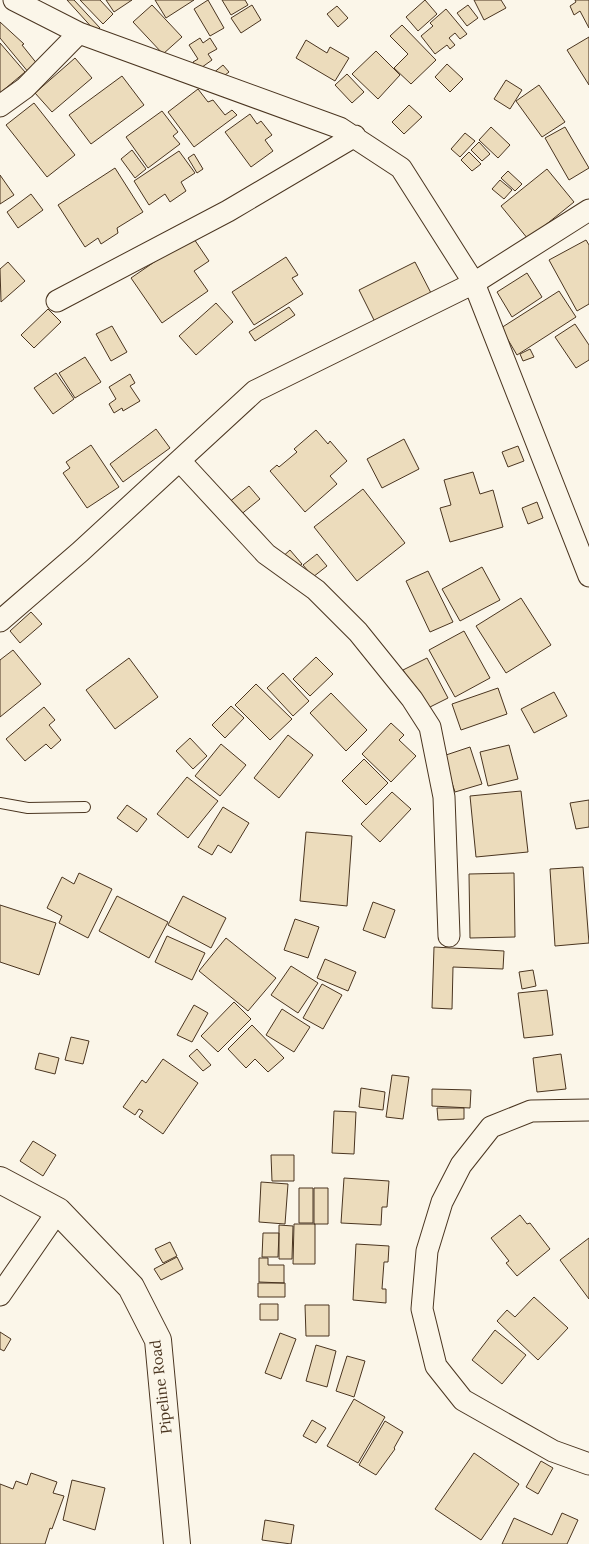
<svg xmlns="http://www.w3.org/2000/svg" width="589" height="1544" viewBox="0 0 589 1544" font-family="Lora,serif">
<rect width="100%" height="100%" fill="#fbf6e9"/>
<path fill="#ecdcbc" stroke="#4a3520" d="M67,0H74L100,28L96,32Z
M80,0H100L113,14L103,24Z
M106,0H132L114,12Z
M155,0H194L166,18Z
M208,0L224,28L210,36L194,9Z
M222,0H245L248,5L231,15Z
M425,0L437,14L418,31L406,17Z
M474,0H501L506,8L484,20Z
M575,0H589V28L580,11L574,15L570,6L576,2Z
M152,5L182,37L163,54L133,22Z
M252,5L261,20L241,33L231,18Z
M468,5L478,18L467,26L457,13Z
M337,6L348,18L338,27L327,14Z
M446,9L467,34L460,39L455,33L449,38L455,45L450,49L447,45L435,54L421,36L433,26L430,23Z
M0,22L24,44L22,45L38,65L29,73L0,38Z
M402,25L436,60L411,84L394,68L408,54L390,36Z
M589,37V85L567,50Z
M200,38L203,43L210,38L217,49L208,54L212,60L198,70L193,62L198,59L189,45Z
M306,40L327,53L330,47L349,58L335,81L296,58Z
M0,43L25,72L0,93Z
M376,51L400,75L378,99L352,74Z
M75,58L92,78L52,112L35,93Z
M447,64L463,79L450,92L435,77Z
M223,65L229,72L217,81L212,74Z
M347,74L364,92L352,103L335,85Z
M122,76L144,105L91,144L69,115Z
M506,80L522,90L510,109L494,99Z
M539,85L565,122L542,137L516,101Z
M198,89L208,102L213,100L225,115L232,110L237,115L194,147L168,112Z
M34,103L75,155L47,177L6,125Z
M409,105L422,117L404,134L392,122Z
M162,111L178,132L173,136L180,144L148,168L126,137Z
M250,114L257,124L261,121L272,135L265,140L273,151L251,167L225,132Z
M491,127L510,145L498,158L479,140Z
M565,127L589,168L569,180L545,138Z
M465,133L475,141L460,157L451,149Z
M479,142L490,154L482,161L471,150Z
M132,150L146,169L135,178L121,159Z
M179,151L195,173L181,182L186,191L170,202L165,194L149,205L134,181Z
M469,152L481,164L472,171L461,160Z
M194,154L203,169L197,173L188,158Z
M115,168L143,212L117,228L118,233L101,244L98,238L85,247L58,205Z
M547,169L574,202L528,239L501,206Z
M508,171L522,184L515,191L501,178Z
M0,175L14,195L0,204Z
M500,180L512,190L504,199L492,189Z
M31,194L43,210L18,228L7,212Z
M192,236L209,261L194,271L208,291L162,323L131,278Z
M586,240L589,245V304L577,311L549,260Z
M286,257L298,275L292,278L303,294L254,325L232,292Z
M8,262L25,281L1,302L0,269Z
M415,262L431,293L375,322L359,290Z
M527,273L542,297L512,317L497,292Z
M559,291L576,317L517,355L501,328Z
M216,303L233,322L196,355L179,336Z
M289,307L295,315L255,341L249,332Z
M48,309L61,322L34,348L21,335Z
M575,324L589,345V360L576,368L555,337Z
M112,326L127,352L111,361L96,334Z
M530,349L534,357L523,361L520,354Z
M85,357L101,382L75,398L59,373Z
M56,373L74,399L53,414L34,388Z
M130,374L135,383L130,386L140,401L123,411L122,408L114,413L109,404L116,399L109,387Z
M156,429L170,448L123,482L110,464Z
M316,430L328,444L330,441L347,461L330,476L337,484L305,512L270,471L277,465L279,467L297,452L294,449Z
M404,439L419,469L382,488L367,459Z
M91,445L119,487L87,508L63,473L70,468L66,462Z
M518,446L524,461L508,467L502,452Z
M473,472L480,494L493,490L503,527L450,542L440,508L451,505L444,480Z
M249,486L260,499L239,516L228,503Z
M363,489L405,543L357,581L314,527Z
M537,502L543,518L528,524L522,508Z
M290,550L302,564L291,573L280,559Z
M317,554L327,566L313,577L303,565Z
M482,567L500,600L460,621L442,589Z
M428,571L453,622L430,632L406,581Z
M521,598L551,645L506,673L476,626Z
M31,612L42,624L20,643L10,631Z
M464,631L490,678L455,697L429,650Z
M13,650L41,684L0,717V660Z
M316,657L333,674L310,696L293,679Z
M129,658L158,697L115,729L86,690Z
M427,658L448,698L424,710L403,670Z
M283,673L309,701L293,716L267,688Z
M256,684L292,719L270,740L235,705Z
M498,688L507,714L461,730L452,704Z
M554,692L567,716L534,733L521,709Z
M331,693L367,730L346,751L310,713Z
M231,706L244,718L225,738L212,725Z
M44,707L55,720L49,725L61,740L51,749L46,744L25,761L6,739Z
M391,723L404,735L399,740L416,756L391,782L362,754Z
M288,735L313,755L279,798L254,778Z
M190,738L207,756L193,769L176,751Z
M221,744L246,765L220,796L195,776Z
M509,745L518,779L488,786L480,752Z
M470,747L482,784L455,792L443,756Z
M364,759L388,783L366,805L342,781Z
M187,777L218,801L188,838L157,814Z
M521,791L528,852L476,857L470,796Z
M392,792L411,809L380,842L361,824Z
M589,800V827L576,829L570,803Z
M127,805L147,819L137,832L117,818Z
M223,807L249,823L231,853L218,845L212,855L198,847Z
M306,832L352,836L347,906L300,901Z
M583,867L589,943L555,946L550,869Z
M79,873L112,889L88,938L59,923L62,916L47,908L62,877L74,884Z
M514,873L515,937L470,938L469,874Z
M117,896L168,922L149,958L99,931Z
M183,896L226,918L211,948L168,925Z
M373,902L395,910L385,938L363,930Z
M0,905L56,923L39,975L0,962Z
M295,919L319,927L308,958L284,950Z
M167,936L205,953L192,980L155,962Z
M226,938L276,978L248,1011L199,971Z
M434,947L504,951L503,969L453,967L452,1009L432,1008Z
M325,959L356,972L348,991L317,978Z
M291,966L318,983L298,1013L271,995Z
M533,970L536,986L522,989L519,972Z
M322,984L342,995L323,1029L303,1018Z
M547,990L553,1035L524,1038L518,993Z
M234,1002L251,1019L218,1052L201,1036Z
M194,1005L208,1013L192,1042L177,1035Z
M282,1009L310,1027L294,1052L266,1035Z
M252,1025L284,1058L268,1072L255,1059L246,1068L228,1049Z
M71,1037L89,1041L83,1064L65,1060Z
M197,1049L211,1065L203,1071L189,1056Z
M39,1053L59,1058L55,1074L35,1069Z
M561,1054L566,1089L537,1092L533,1058Z
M163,1059L198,1083L163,1134L139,1117L143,1111L139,1109L135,1115L123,1107L142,1080L146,1083Z
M392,1075L409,1077L403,1119L386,1117Z
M361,1088L385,1092L383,1110L359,1107Z
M432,1089L471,1090L470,1108L432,1106Z
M437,1108H464V1119L438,1120Z
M334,1111L356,1112L354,1154L332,1153Z
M33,1141L56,1155L43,1176L20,1161Z
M271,1155H294V1181H272Z
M344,1178L389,1181L387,1207H382L381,1225L341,1223Z
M261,1182L288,1184L285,1224L259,1222Z
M299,1188H313V1223H299Z
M314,1188H328V1224H314Z
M520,1215L527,1224L530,1223L550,1249L517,1276L506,1263L509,1261L491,1238Z
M294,1224H315V1264H293Z
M279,1225L293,1226L292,1259H279Z
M263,1233H279L278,1257H262Z
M589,1238V1299L560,1260Z
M170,1242L177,1256L163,1263L155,1249Z
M356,1244L389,1246L388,1262H384L382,1289H386V1303L353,1300Z
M177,1257L183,1269L161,1280L154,1269Z
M259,1258H268V1265H284V1283L259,1282Z
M258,1283H285V1297H258Z
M534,1297L568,1328L538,1360L497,1321L507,1310L515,1317Z
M260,1304H278V1320H260Z
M305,1305H329V1336H306Z
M495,1330L526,1355L502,1384L472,1360Z
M0,1332L11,1339L4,1351L0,1349Z
M280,1333L296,1339L281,1379L265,1373Z
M316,1345L336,1351L327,1387L306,1381Z
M347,1356L365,1361L354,1397L336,1391Z
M354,1399L385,1417L358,1463L327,1446Z
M312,1420L326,1428L316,1443L303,1436Z
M385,1421L403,1432L394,1448L395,1449L376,1475L359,1465Z
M474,1453L519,1484L481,1540L435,1509Z
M541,1461L553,1468L538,1494L526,1487Z
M31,1473L57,1482L53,1493L64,1496L52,1529L50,1528L45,1544H0V1484L13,1489L16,1481L27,1485Z
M72,1480L105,1488L95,1530L63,1520Z
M562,1513L578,1520L567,1544H502L514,1518L552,1535Z
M265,1520L294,1525L291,1544L262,1540Z"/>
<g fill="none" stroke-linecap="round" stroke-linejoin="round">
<g stroke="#4a3520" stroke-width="12">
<path id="service" d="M0,803L28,808L85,807"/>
</g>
<g stroke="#4a3520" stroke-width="23">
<path id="minor" d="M14,0L79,33L340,128L401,168L474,283L589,576
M0,106L25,88L79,33
M57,301L228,211L355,136
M180,461L266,554L316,590L358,632L412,699L430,727L444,797L449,936
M0,621L80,552L255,391L474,283L589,210
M589,1110L531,1111L491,1127L461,1165L442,1202L427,1251L422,1309L436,1366L463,1400L553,1451L589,1464
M0,1295L58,1211"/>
</g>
<g stroke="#4a3520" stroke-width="28">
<path id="tertiary" d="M0,1180L58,1211L131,1287L158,1340L177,1544"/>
</g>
<use href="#service" stroke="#fbf6e9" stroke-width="10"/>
<use href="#minor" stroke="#fbf6e9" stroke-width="21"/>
<use href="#tertiary" stroke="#fbf6e9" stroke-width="26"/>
</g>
<g text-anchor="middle" stroke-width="4" stroke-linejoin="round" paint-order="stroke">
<g font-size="15" fill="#4a3520" stroke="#fbf6e9">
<text transform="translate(161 1387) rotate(-97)" y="5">Pipeline Road</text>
</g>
</g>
</svg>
